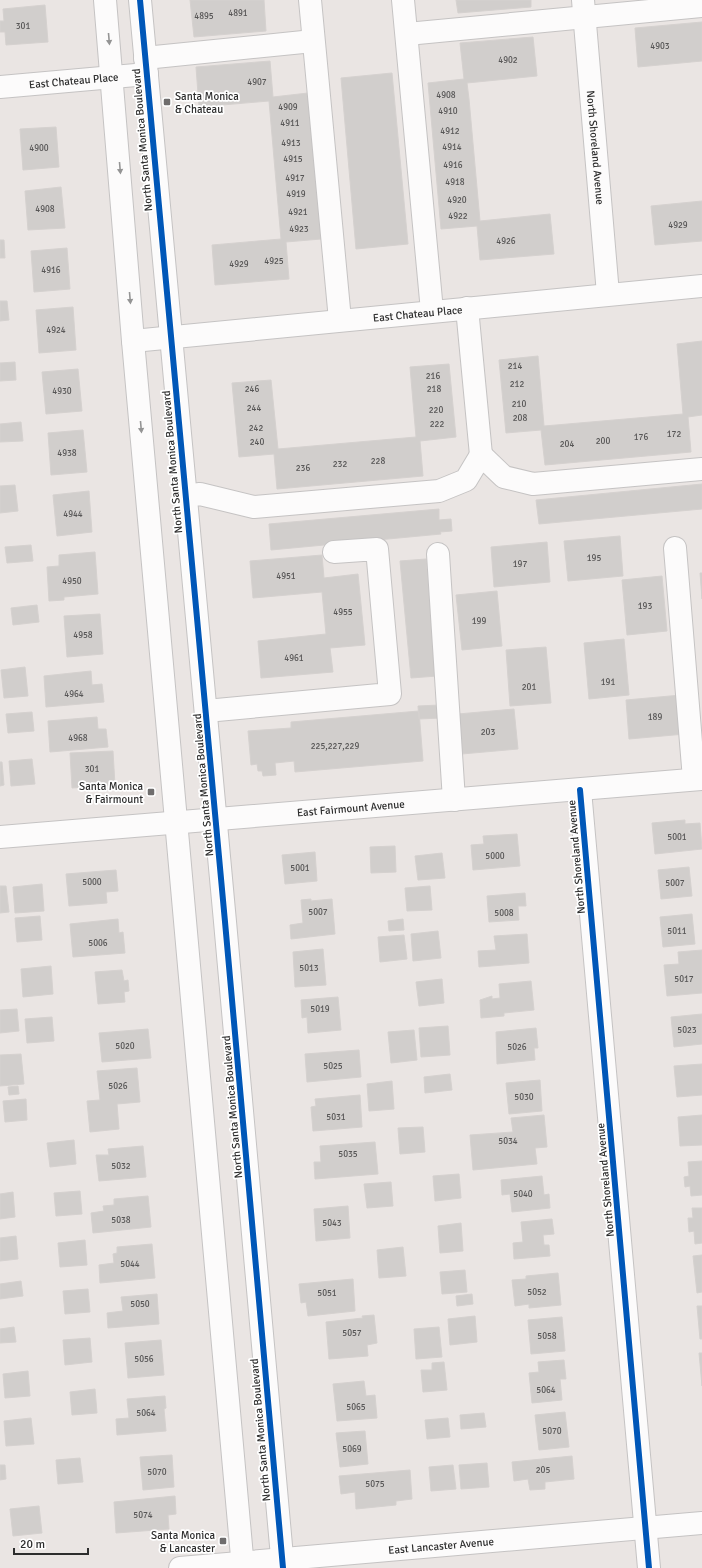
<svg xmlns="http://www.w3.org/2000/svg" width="702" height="1568" viewBox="0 0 702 1568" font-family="Signika,sans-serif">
<rect width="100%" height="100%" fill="#eae5e3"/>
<path fill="#d1cecc" stroke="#d5d1cf" d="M190,0H264L266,31L194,37Z
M456,0H531V7L458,13Z
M45,5L48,42L6,45L5,32H0V21H4L3,9Z
M702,22V61L638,67L635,28Z
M533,37L537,76L467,83L469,99L480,221L550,214L554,254L480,260L477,226L441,229L428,83L464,79L460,43Z
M270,61L273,97L308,93L321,239L286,242L289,279L215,285L212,245L281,239L269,101L199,107L196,67Z
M392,73L408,244L356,249L341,78Z
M56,127L59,167L23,170L20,129Z
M61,187L65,228L28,230L25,191Z
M702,201V241L655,245L651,206Z
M0,240H4L5,258H0Z
M67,248L70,289L34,292L31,251Z
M0,301H7L9,320L0,321Z
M73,307L76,350L39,353L36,310Z
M702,341V415L688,417L691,452L545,465L541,430L506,433L499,360L538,356L544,426L556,425L683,414L677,344Z
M15,362L16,380L0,381V363Z
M449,364L456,437L420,441L423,476L277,489L274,454L239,457L232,383L271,380L278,449L416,437L410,367Z
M78,369L82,411L46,414L42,372Z
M21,422L23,441L0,442V424Z
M83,430L87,472L51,475L48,433Z
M702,484V509L539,524L536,500Z
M15,485L18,511L0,513V486Z
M89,491L92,532L57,536L53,495Z
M439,509V520L451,519L452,531L440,532L441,534L271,550L269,524Z
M620,536L623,576L568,581L564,541Z
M547,542L550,582L494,587L491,547Z
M31,545L33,561L7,563L5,547Z
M95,552L98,594L64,597V600L49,601L47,567L59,566V555Z
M322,555L324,578L358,574L365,645L330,648L333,672L261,678L258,641L326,634L322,592L253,598L250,561Z
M426,559L437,676L411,678L400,561Z
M700,573H702V599Z
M662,576L667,631L627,635L622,580Z
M497,591L502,646L462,650L456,595Z
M37,605L39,622L13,625L11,608Z
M100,614L103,654L67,657L64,616Z
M624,639L629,695L589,699L584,643Z
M546,647L551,703L510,706L506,650Z
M25,667L28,696L4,698L1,670Z
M91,671L92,685L102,684L104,702L46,707L44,676Z
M681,695L685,734L629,739L626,700Z
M440,705L441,718L419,719L418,706Z
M514,709L518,749L462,754L458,714Z
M419,711L423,761L295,772L294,761L275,763L276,775L263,776L262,771H258L257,764L251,765L248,731L291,728V722Z
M32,712L34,731L8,733L6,714Z
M97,717L98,729H106L108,747L50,752L48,721Z
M113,751L115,785L72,788L70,753Z
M32,759L35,784L11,786L9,761Z
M0,762H2L4,785L0,786Z
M685,820V824L700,823L702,849L655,854L652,823Z
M517,834L520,866L473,870L471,845L484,844L483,836Z
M395,846L396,872L371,873L370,847Z
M315,852L317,881L285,884L282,855Z
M442,853L445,878L418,880L415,856Z
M689,867L692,896L661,899L658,870Z
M116,870L118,891L106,892L107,903L69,906L66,874Z
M42,884L44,911L15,913L13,887Z
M0,886H6L9,912L0,913Z
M430,886L432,910L407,911L405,888Z
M525,893L526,906H518L519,920L489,922L487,896Z
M311,899V901L332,899L335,934L291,939L290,925L303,923L301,900Z
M692,914L695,944L663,947L660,917Z
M40,916L42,940L17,942L15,918Z
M118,919L119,933L123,932L125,953L73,957L70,924Z
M403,919L404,930L389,931L388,921Z
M438,931L441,958L413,961L411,934Z
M527,934L529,963L479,967L478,951L496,950L494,936Z
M404,935L407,959L380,962L378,937Z
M323,949L326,985L295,987L293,952Z
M702,950V993L667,996L664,965L679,964L678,952Z
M51,966L53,994L23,997L21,969Z
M122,970L124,981L128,980L129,991L124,992L125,1002L98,1004L95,972Z
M442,979L444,1003L419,1006L416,982Z
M531,981L534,1010L504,1013V1016L481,1018L480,1000L492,996V999L500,998L499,984Z
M338,997L341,1030L308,1033L307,1017L302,1018L301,1000Z
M17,1009L19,1031L0,1033V1010Z
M702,1014V1044L674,1047L671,1017Z
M52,1017L54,1041L27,1043L25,1019Z
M448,1026L450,1055L421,1057L419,1028Z
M536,1028L538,1048H534L535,1060L497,1064L496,1032Z
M148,1029L151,1058L102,1062L99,1033Z
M414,1030L417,1060L391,1063L388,1032Z
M359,1050L361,1077L307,1082L305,1054Z
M21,1054L24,1084L0,1086V1055Z
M702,1064V1095L677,1097L674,1066Z
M137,1068L140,1102L117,1104L119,1129L90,1132L87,1101L100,1100L97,1071Z
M450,1074L452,1090L425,1093L424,1077Z
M540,1080L542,1111L509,1114L506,1083Z
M392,1081L394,1109L369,1111L367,1084Z
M18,1086L19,1094L9,1095L8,1087Z
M360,1095L362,1127L313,1131L311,1107L316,1106L315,1099Z
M26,1099L27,1120L5,1122L3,1101Z
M544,1115L547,1147L535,1148L537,1164L473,1170L470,1135L513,1132L511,1118Z
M702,1115V1145L680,1146L678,1117Z
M423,1127L425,1152L400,1154L398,1128Z
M74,1140L76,1164L50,1167L47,1143Z
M375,1142L378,1174L315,1179L314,1162H321L320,1146Z
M143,1146L146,1177L99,1181L96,1155H109L108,1149Z
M702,1161V1195L691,1196L690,1186L685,1187L684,1177L689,1176L688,1162Z
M459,1174L461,1198L435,1201L433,1176Z
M542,1176L544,1195L549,1194L550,1208L512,1212L510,1194L502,1195L501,1180Z
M391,1182L393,1206L367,1208L364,1184Z
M80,1191L82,1214L56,1216L54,1193Z
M13,1192L15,1217L0,1219V1194Z
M148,1196L151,1227L93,1233L91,1213L104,1211L103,1206L114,1205V1199Z
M348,1206L350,1238L316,1241L314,1209Z
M692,1208H702V1243L695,1244L694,1231L689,1232L688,1218H693Z
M552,1219L554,1234L543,1235L544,1245H549L550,1256L514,1259L513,1243L523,1242L521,1222Z
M461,1223L463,1251L440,1253L438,1226Z
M16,1236L18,1259L0,1261V1238Z
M85,1240L87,1265L60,1267L58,1243Z
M152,1244L155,1278L100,1283L99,1265L114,1263L113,1254L117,1253V1247Z
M403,1247L406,1276L379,1278L377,1250Z
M702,1255V1292L697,1293L693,1256Z
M465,1270L467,1292L442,1294L440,1272Z
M558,1273L561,1305L529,1308V1304L515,1306L512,1280L526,1279V1276Z
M353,1279L355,1311L308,1316L306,1302L301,1303L299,1284Z
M21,1281L23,1296L0,1299V1284Z
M88,1289L90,1312L65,1314L63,1291Z
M157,1294L159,1324L108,1328L107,1313L123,1311L121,1297Z
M472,1294L473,1304L457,1306L456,1296Z
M697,1306H702V1339H700Z
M374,1315L377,1343L367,1345L368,1356L329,1359L326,1322L363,1318L362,1316Z
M475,1316L477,1342L450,1345L448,1319Z
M562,1317L565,1351L531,1354L528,1320Z
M14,1327L16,1342L0,1343V1329Z
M439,1327L442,1357L416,1359L414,1329Z
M90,1338L92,1362L65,1365L63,1340Z
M161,1340L164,1375L128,1378L125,1343Z
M699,1353H702V1386Z
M564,1360L566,1379H560L562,1400L532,1403L529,1373L539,1372L538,1362Z
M444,1362L447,1390L423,1392L421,1370H432V1363Z
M28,1371L30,1396L5,1398L3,1374Z
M364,1381L366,1396L375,1395L377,1418L337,1421L333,1384Z
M95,1389L97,1413L72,1415L70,1392Z
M165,1396L166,1408L164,1409L166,1431L117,1435L116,1419L129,1418L127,1399Z
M565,1412L569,1447L539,1450L535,1415Z
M484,1413L486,1427L461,1429L460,1415Z
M31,1418L34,1444L6,1446L4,1421Z
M448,1418L450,1437L427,1439L425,1420Z
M365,1431L368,1464L340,1467L336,1433Z
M172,1455L174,1487L143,1490L140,1457Z
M572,1456L574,1479L545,1482V1489L530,1490L528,1479L514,1481L512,1462Z
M80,1458L83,1482L58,1484L56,1460Z
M487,1463L489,1487L461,1489L459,1465Z
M0,1465H5L6,1479L0,1480Z
M453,1465L456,1489L431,1491L429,1467Z
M410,1470L412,1499L396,1501V1505L356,1509L355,1492L341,1494L339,1476Z
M175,1496L176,1514L168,1515L169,1529L116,1533L114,1502Z
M39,1506L42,1533L13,1536L10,1509Z"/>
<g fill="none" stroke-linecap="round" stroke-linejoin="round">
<g stroke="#c5c3c3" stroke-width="24">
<g id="minor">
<path d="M105,0L133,341L243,1568"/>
<path d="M140,0C187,523 238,1045 283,1568"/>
<path d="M310,0L340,320"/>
<path d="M403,0L432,311"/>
<path id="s1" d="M583,0L608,294"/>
<path d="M407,34L702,6"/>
<path d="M145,58L313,41"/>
<path id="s2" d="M0,87L147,74"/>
<path d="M467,308L481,455"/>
<path id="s3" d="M133,341L702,286"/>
<path d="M185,496L200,494L254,507L439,491L466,480L481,455L504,477L533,484L702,469"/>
<path d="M675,548L694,779"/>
<path d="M438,554L454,800"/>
<path d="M206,711L390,694L377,549L334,552"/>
<path d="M580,790L649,1568"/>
<path id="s4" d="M0,837L702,779"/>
<path id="s5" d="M180,1568L702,1523"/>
</g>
</g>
<use href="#minor" stroke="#fcfbfb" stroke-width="22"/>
<g stroke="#fff" stroke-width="8">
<path id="cycleway" d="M140,0C187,523 238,1045 283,1568
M580,790L649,1568"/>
</g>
<use href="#cycleway" stroke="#0057b8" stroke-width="6"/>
</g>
<defs><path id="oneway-solid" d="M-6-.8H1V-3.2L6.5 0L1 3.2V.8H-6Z"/></defs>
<g fill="#949494">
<use href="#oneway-solid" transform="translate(109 39) rotate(85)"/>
<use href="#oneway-solid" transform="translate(120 168) rotate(85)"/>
<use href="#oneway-solid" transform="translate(130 298) rotate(85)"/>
<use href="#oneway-solid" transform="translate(141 427) rotate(85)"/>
</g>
<g fill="#6f6d6d" stroke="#fff" stroke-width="1.5">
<rect x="163" y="98" width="8" height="8" rx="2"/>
<rect x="147" y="788" width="8" height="8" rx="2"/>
<rect x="219" y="1537" width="8" height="8" rx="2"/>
</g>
<g text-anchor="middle" stroke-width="3.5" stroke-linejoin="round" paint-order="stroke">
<g font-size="9" fill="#575656">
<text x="238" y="16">4891</text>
<text x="204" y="19">4895</text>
<text x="23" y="29">301</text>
<text x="660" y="49">4903</text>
<text x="508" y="63">4902</text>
<text x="257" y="85">4907</text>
<text x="446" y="98">4908</text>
<text x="288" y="110">4909</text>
<text x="448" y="114">4910</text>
<text x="290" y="126">4911</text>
<text x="450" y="134">4912</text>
<text x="291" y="146">4913</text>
<text x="452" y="150">4914</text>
<text x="39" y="151">4900</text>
<text x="293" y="162">4915</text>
<text x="453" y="168">4916</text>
<text x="295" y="181">4917</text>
<text x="455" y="185">4918</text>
<text x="296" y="197">4919</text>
<text x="457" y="203">4920</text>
<text x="45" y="212">4908</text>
<text x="298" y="215">4921</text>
<text x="458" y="219">4922</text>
<text x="678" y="228">4929</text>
<text x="299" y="232">4923</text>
<text x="506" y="244">4926</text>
<text x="274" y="264">4925</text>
<text x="239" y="267">4929</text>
<text x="51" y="273">4916</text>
<text x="56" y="333">4924</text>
<text x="515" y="369">214</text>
<text x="433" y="379">216</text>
<text x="517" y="387">212</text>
<text x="252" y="392">246</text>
<text x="434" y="392">218</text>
<text x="62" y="394">4930</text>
<text x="519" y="407">210</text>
<text x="254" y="411">244</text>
<text x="436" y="413">220</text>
<text x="520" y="421">208</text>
<text x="437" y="427">222</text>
<text x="256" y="431">242</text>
<text x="674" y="437">172</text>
<text x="641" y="440">176</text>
<text x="603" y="444">200</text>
<text x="257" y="445">240</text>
<text x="567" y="447">204</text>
<text x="67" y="456">4938</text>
<text x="378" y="464">228</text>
<text x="340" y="467">232</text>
<text x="303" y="471">236</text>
<text x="73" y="517">4944</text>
<text x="594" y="561">195</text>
<text x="520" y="567">197</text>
<text x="286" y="579">4951</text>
<text x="72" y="584">4950</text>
<text x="645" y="609">193</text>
<text x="343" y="615">4955</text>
<text x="479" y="624">199</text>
<text x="83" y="638">4958</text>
<text x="294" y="661">4961</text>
<text x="608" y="685">191</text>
<text x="529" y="690">201</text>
<text x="74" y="697">4964</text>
<text x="655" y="720">189</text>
<text x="488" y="735">203</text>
<text x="78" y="741">4968</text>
<text x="335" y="749">225,227,229</text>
<text x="92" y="772">301</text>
<text x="677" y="840">5001</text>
<text x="495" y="859">5000</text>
<text x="300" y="871">5001</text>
<text x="92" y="885">5000</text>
<text x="675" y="886">5007</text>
<text x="318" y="915">5007</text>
<text x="504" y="916">5008</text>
<text x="677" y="934">5011</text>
<text x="98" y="946">5006</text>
<text x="309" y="971">5013</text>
<text x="684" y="982">5017</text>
<text x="320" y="1012">5019</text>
<text x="687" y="1033">5023</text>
<text x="125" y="1049">5020</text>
<text x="517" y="1050">5026</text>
<text x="333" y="1069">5025</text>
<text x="118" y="1089">5026</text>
<text x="524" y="1100">5030</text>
<text x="336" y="1120">5031</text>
<text x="508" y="1144">5034</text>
<text x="348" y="1157">5035</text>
<text x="121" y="1169">5032</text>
<text x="523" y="1197">5040</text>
<text x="121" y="1223">5038</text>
<text x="332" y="1226">5043</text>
<text x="130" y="1267">5044</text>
<text x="537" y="1295">5052</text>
<text x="327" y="1296">5051</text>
<text x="140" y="1307">5050</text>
<text x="352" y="1336">5057</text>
<text x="547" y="1339">5058</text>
<text x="144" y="1362">5056</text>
<text x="546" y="1393">5064</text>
<text x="356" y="1410">5065</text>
<text x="146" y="1416">5064</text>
<text x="552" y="1434">5070</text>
<text x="352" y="1452">5069</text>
<text x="543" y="1473">205</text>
<text x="157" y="1475">5070</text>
<text x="375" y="1487">5075</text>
<text x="143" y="1518">5074</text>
</g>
<g font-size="11" fill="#2d2d2d" stroke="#fff">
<text dy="4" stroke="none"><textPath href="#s2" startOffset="74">East Chateau Place</textPath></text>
<text transform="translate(142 140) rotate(-95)" y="4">North Santa Monica Boulevard</text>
<text dy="4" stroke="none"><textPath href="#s1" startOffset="148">North Shoreland Avenue</textPath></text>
<text dy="4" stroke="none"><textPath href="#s3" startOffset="286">East Chateau Place</textPath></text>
<text transform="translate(172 462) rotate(-95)" y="4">North Santa Monica Boulevard</text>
<text transform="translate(203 785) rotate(-95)" y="4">North Santa Monica Boulevard</text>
<text dy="4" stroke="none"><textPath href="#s4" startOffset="352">East Fairmount Avenue</textPath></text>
<text transform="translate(576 857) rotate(-95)" y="4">North Shoreland Avenue</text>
<text transform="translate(232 1107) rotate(-95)" y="4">North Santa Monica Boulevard</text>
<text transform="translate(605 1180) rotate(-95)" y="4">North Shoreland Avenue</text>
<text transform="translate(260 1430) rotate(-95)" y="4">North Santa Monica Boulevard</text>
<text dy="4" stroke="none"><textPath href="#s5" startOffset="262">East Lancaster Avenue</textPath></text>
</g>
<g font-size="11" fill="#2d2d2d" stroke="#fff" text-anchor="end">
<text x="175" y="100" text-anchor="start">Santa Monica<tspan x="175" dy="13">&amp; Chateau</tspan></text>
<text x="143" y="790">Santa Monica<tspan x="143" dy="13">&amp; Fairmount</tspan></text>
<text x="215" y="1539">Santa Monica<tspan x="215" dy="13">&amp; Lancaster</tspan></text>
</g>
</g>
<path d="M14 1548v6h74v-6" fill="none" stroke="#2d2d2d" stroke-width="2"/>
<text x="20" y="1548" font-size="12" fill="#2d2d2d" stroke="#ffffff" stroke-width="3" paint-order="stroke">20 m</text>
</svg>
